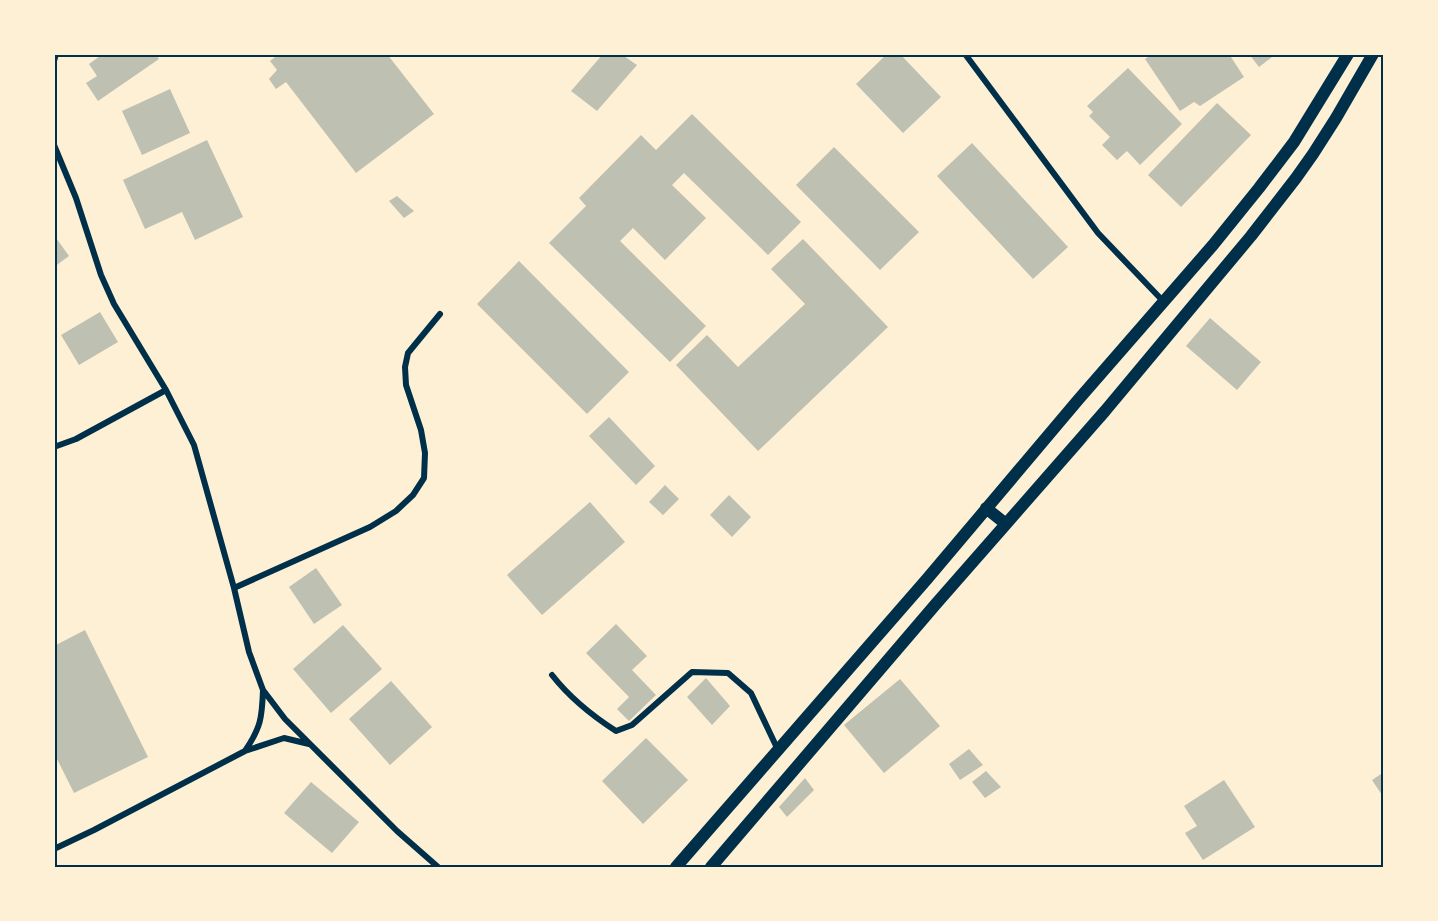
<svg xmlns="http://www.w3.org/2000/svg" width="1438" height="921" viewBox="0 0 1438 921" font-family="Rubik,sans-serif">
<rect width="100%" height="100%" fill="#fdf0d5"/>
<path fill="#bec0b2" d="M99,54H155L159,59L98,101L86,83L97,76L89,64L100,56Z
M279,54H387L434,114L356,173L286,82L276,89L269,79L277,70L270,61Z
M603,54H621L637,65L597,111L571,91Z
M887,54H900L941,97L903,133L856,84Z
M1153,54H1229L1244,77L1200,106L1194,102L1180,111L1145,59Z
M1249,54H1276L1259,67Z
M1128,68L1182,124L1140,165L1127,151L1117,160L1102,145L1110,137L1089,116L1093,112L1087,106Z
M170,89L190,133L142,155L122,111Z
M1217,103L1251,135L1181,207L1148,175Z
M692,114L801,222L768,255L684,173L672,185L706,218L665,260L633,228L620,241L706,326L670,362L549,243L586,206L579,198L641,135L656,150Z
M207,140L243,217L195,240L182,212L145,229L123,180Z
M972,143L1068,247L1033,279L937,176Z
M834,147L919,232L880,270L796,185Z
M397,196L414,211L404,218L389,201Z
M54,235L69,256L54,267Z
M803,239L888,327L758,451L676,365L707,335L738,367L805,304L771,269Z
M519,261L629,372L587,414L477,304Z
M100,312L118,342L79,365L61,335Z
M1210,318L1261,362L1237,390L1186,346Z
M609,417L655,466L636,485L589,436Z
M665,485L679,499L663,515L649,502Z
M729,495L751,517L732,537L710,515Z
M590,502L625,542L542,615L507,575Z
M316,568L342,605L314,624L289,587Z
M616,624L647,656L632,670L656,695L629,721L617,709L629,697L586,653Z
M343,625L382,669L331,713L293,669Z
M85,630L148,757L74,793L54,753V646Z
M706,678L730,706L712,725L687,697Z
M900,679L940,726L884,773L844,725Z
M391,681L432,727L390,765L349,719Z
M646,738L688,780L643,824L602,781Z
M969,749L983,765L960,780L949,764Z
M986,771L1001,787L985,798L972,782Z
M1384,772V798L1372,780Z
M805,778L814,790L787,817L779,807Z
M1224,780L1255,827L1203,860L1185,833L1197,826L1184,806Z
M311,782L359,822L332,853L284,813Z"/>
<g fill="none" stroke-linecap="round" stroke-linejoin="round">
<path stroke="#003049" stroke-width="6" d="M965,54L1098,233L1163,301
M54,61L56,54
M54,145L76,198L101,275L114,304L166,390L194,445L234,588L249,652L263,690L285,719L397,831L438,867
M54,447L76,439L166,390
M234,588L370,527L396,511L413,495L424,478L425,453L421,430L406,385L405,367L408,353L440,314
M552,675C570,698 591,715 616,731L632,725L692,672L728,673L751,693L778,750
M245,751C261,727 262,718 263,690
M54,849L94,830L245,751L284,738L309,744"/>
<path stroke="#003049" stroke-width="12" d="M986,508L1006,524
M676,867L927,579L1078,400L1213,245L1259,188L1294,142L1348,54
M711,867L935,605L1105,411L1251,236L1296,178L1313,154L1336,118L1373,54"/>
</g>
<rect width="1438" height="921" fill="none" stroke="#fdf0d5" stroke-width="111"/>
<rect x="56" y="56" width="1326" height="810" fill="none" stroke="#003049" stroke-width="2"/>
</svg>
